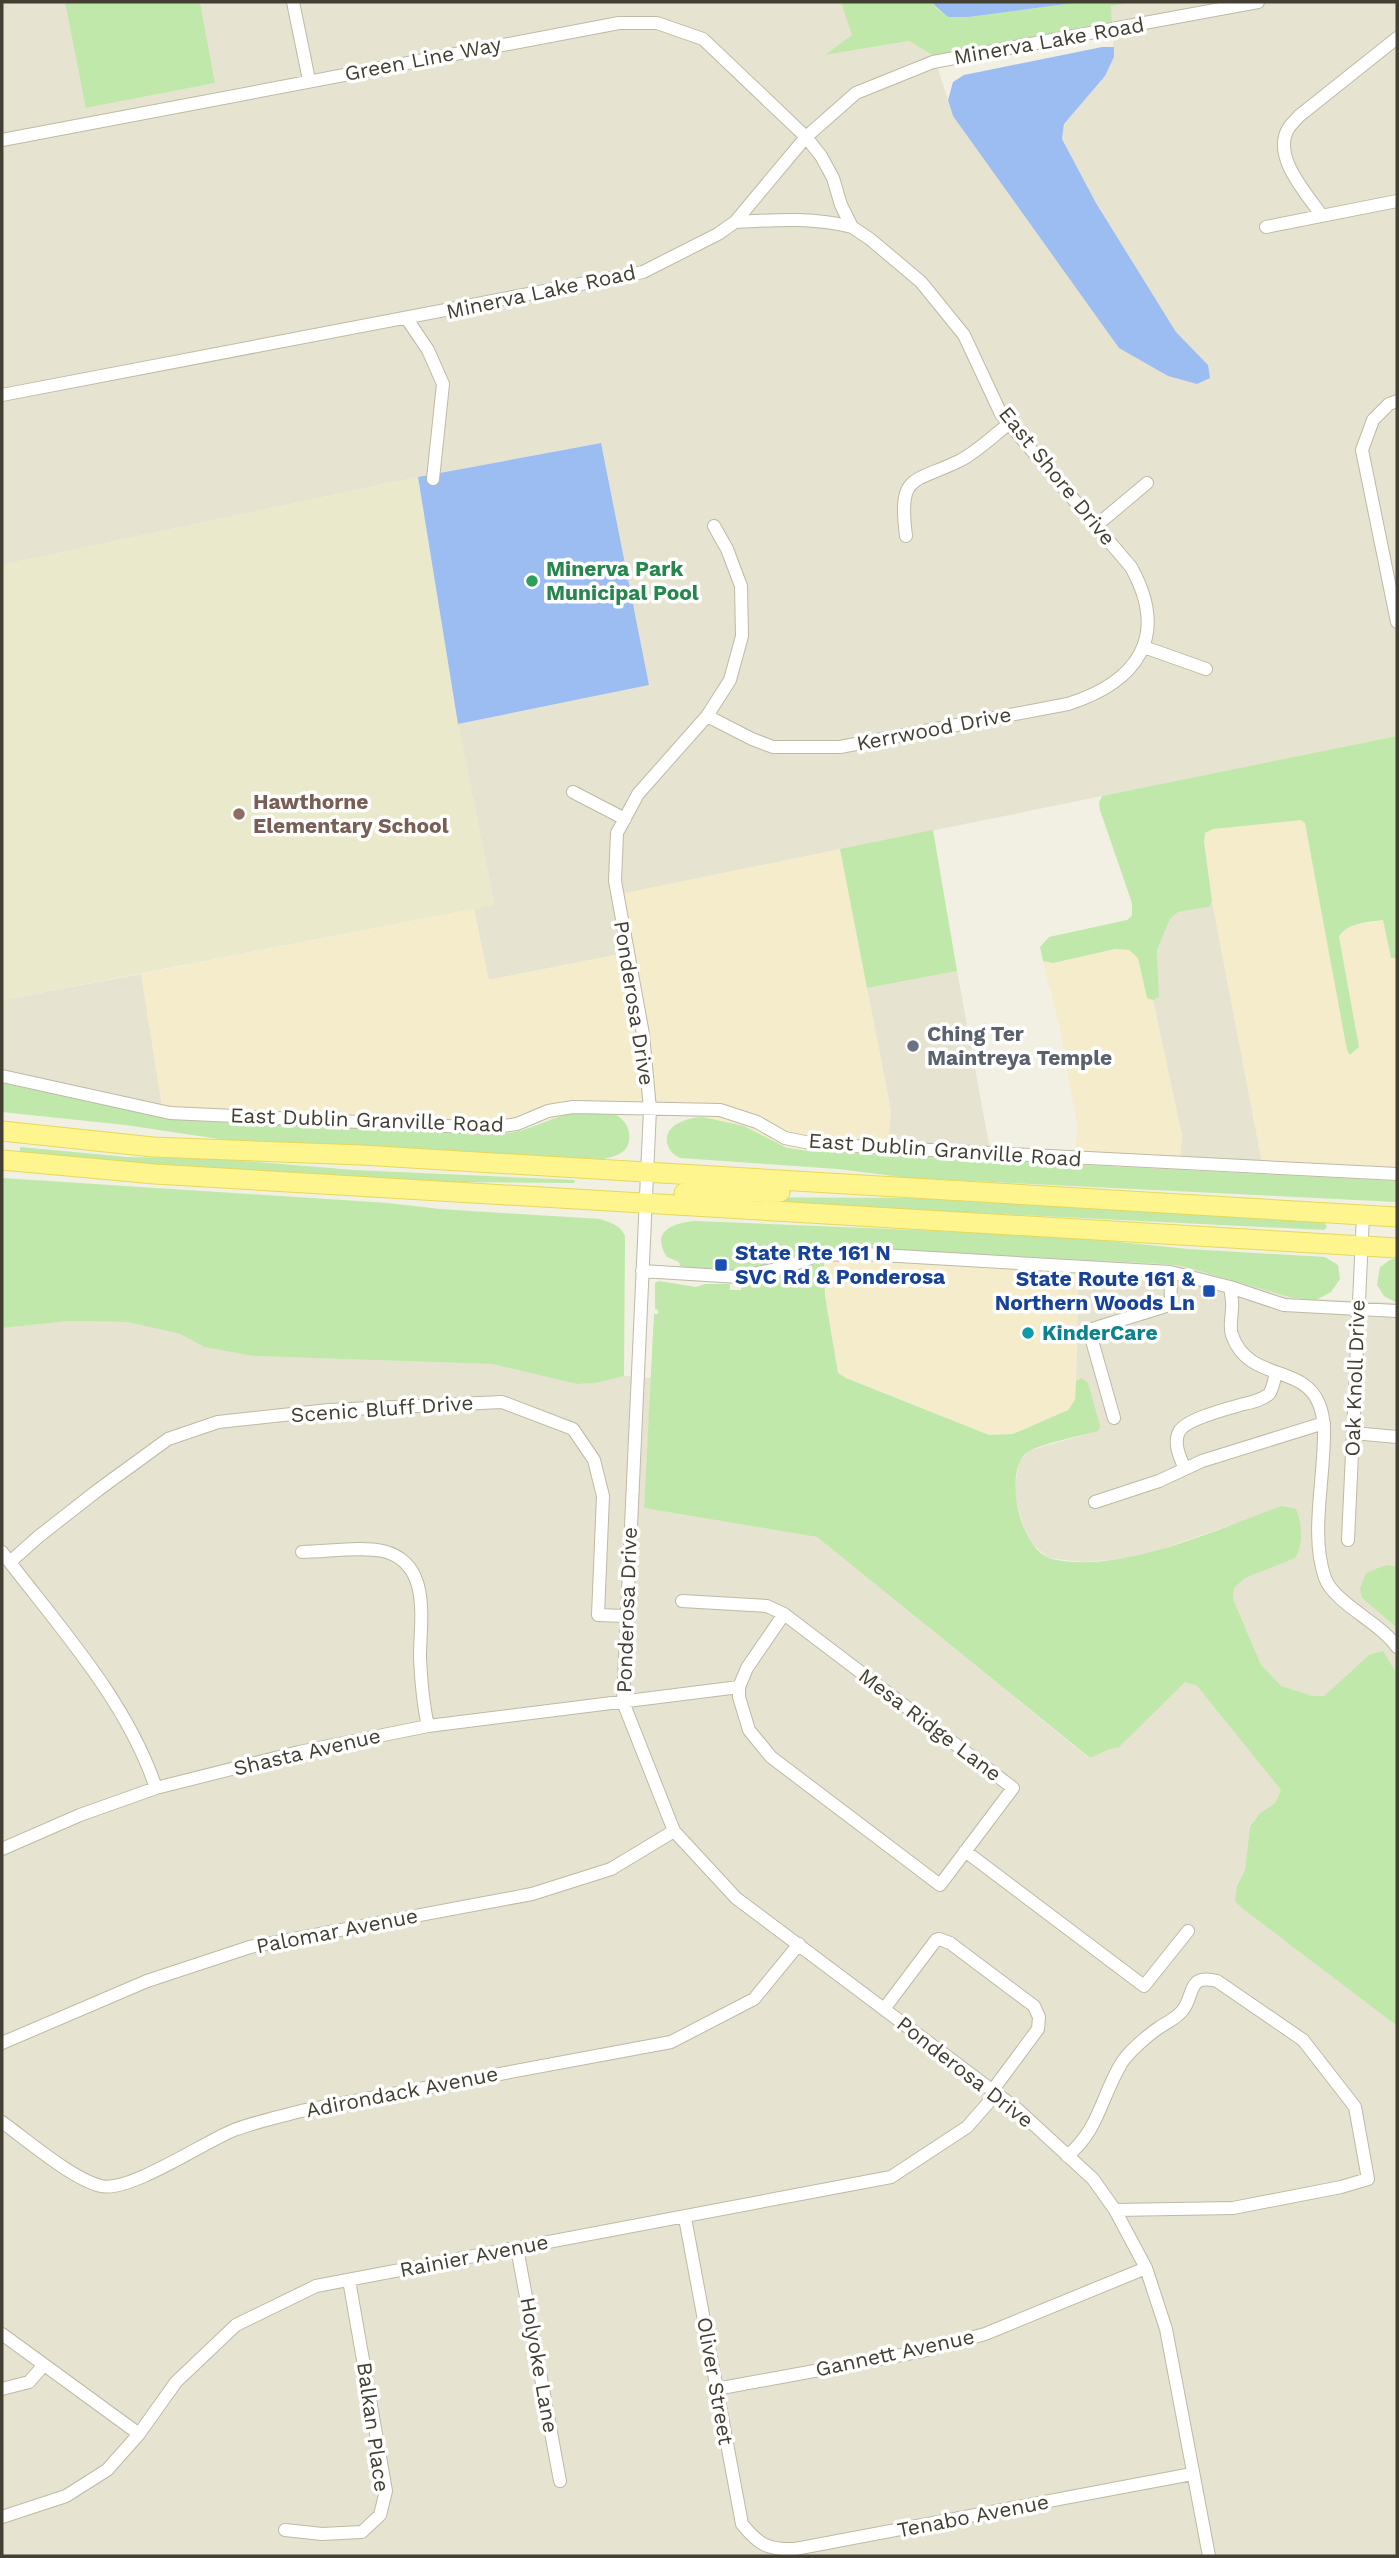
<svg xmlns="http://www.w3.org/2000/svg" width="1399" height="2558" viewBox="0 0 1399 2558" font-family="'Work Sans',sans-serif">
<rect width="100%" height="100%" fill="#f2f0e2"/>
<path fill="#e6e3d0" d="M2,2H65L87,108L215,83L200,2H841L853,35L826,55L910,41L934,56L953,116L1208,365L1176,332L1096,203L1062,139L1064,124L1105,76L1114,57L1111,6L1135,2H1397V736L616,895L626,953L488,980L474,909L494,904L458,724L649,685L600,443L418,477L2,565Z
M1212,901L1262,1161L1180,1156L1182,1136L1153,1000L1159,996L1157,950L1170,919L1178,912L1209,907Z
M957,971L992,1160L887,1154L891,1111L867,988Z
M141,974L164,1118L2,1083V1000Z
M1079,1259L1182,1266L1293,1298L1397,1303V1566L1386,1565L1362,1598L1397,1628V1674L1383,1652L1369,1655L1324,1696H1313L1280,1686L1261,1665L1233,1599L1234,1588L1245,1578L1295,1557L1282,1507L1136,1558L1083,1562L1048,1558L1027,1539L1014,1493L1019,1462L1028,1451L1097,1431L1082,1378L1076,1381Z
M69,1321L128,1322L180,1334L204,1347L253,1356L492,1364L577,1384L596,1383L624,1376L651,1378L644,1508L817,1537L1089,1758L1110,1749L1185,1682L1197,1686L1281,1790L1275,1803L1260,1813L1250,1825L1245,1870L1237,1886L1243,1909L1397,2026V2556H2V1328Z"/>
<path fill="#f5eccc" d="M1291,820H1301L1305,823L1350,1055L1359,1047L1339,937L1342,931L1350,926L1383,920L1391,958H1397V1181L1264,1174L1212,901L1204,842L1205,833L1213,829Z
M840,849L891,1111L887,1154L787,1148L744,1126L702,1117L612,1112L546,1120L505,1134L482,1135L164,1118L141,974L474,909L489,980L625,953L616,895Z
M1115,949L1129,950L1138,958L1147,998L1153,1000L1182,1136L1179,1170L1075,1164L1077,1124L1059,1024L1043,961L1053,963Z
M844,1247L1079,1259L1075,1401L1068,1410L1013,1434L989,1435L838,1374L825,1296L824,1248Z"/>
<path fill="#ebe9cc" d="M418,477L458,724L494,905L2,1000V565Z"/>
<path fill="#bfe8aa" d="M65,2H200L215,83L86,108Z
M841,2H933L935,7L948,17H969L1081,2H1135L1111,6L1112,22L934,56L909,41L825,55L852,35Z
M1397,736V958H1391L1383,920C1368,922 1346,923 1339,937L1359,1047L1350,1055L1347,1050L1305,823L1301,820L1213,829L1205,833L1204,842L1212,901L1209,907L1178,912L1170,919L1157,950L1159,997L1153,1000L1147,998L1138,958L1129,950L1115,949L1053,963L1043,961L1040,947L1049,937L1127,920L1132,916V903L1100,810L1099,803L1102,796Z
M933,830L957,971L867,988L840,849Z
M2,1083L164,1118L482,1135C495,1134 508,1134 520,1131C546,1123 608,1091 627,1126C630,1132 630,1141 627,1147C622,1155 612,1157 603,1159L438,1154L233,1141L125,1125L2,1112Z
M702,1117L744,1126L787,1148L810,1151L1397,1181V1202L909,1178L838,1169L680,1158C674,1155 671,1152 668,1146C661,1126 686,1118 702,1117Z
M20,1147L127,1157L219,1159L354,1170L575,1180L574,1183L357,1181L20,1154Z
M2,1178L388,1203L440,1209L600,1219C612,1223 620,1225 625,1236L624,1376L596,1383L577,1384L492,1364L253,1356L204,1347L180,1334L128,1322L69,1321L2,1328Z
M716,1197L911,1198L1300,1218L1325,1223L1327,1227L1324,1230L716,1200Z
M695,1221L1059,1236L1188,1249L1325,1257L1338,1265L1340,1279L1331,1292L1316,1300L1293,1298L1182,1266L1162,1264L844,1247C806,1248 787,1261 752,1269C729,1274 703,1269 680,1266L679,1262L667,1257C650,1231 673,1223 695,1221Z
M1397,1258V1303L1384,1296L1377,1285L1380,1267L1390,1260Z
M824,1262L825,1296L838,1373L846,1378L989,1435L1013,1434L1068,1410L1075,1400L1076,1381L1082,1378L1088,1383L1100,1426L1098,1431C1084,1435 1035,1445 1026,1453C1003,1474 1020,1551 1052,1559C1120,1575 1217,1529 1282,1506L1296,1509C1302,1523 1304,1544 1295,1558L1245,1578L1234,1588L1233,1599L1261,1665L1281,1686L1313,1696H1324L1369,1655L1383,1651L1397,1674V2026L1243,1909L1235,1901L1237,1886L1245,1870L1250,1826L1260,1813L1275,1803L1281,1790L1197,1686L1185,1682L1119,1747L1110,1749L1090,1758L817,1537L644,1508L654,1314H658V1310L655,1309V1283L659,1281L696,1287L705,1284H730V1290H741V1284C770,1284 796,1268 824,1262Z
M1386,1565L1397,1566V1628L1362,1598L1360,1589L1366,1573Z"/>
<path fill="#9cbdf1" d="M933,2H1081L969,17H948L935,6Z
M1102,47H1114V57L1105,76L1064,124L1062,139L1096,203L1176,332L1208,365L1210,378L1197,384L1168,376L1119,348L953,116L948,100L953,82L964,75Z
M601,443L649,685L458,724L418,477Z"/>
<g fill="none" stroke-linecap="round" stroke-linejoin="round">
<g stroke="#bdbaa5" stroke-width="14">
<path id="street" d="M293,2L309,80
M2,140L619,23H657L703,39L806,137L821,156L833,178L841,205L852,227L870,239L921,282L964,335L1001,414L1131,567C1170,637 1137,682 1068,704L840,747H773L752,739L707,716
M1322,216C1307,194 1272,157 1288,129C1291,124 1296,120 1299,116L1397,38
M735,222C775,220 812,217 852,227
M1266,227L1397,201
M407,319L428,350L443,384L433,479
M2,395L643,272L718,234L735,222L806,137L856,93L933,62L1258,2
M1397,401L1389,404L1373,420L1362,450L1397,622
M1097,525L1147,483
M714,526L727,549L741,586L742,636L730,680L707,716L638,794L617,833L615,881L643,1034L650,1109L623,1702L674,1831L736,1898L1017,2109L1093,2179L1115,2210L1146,2268L1166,2329L1209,2556
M906,536C898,472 913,484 961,460C978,451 994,435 1010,423
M1144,647L1206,669
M573,792L625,819
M2,1076L170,1113L488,1128L517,1124L548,1111L573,1107L720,1110L757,1122L785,1138L815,1144L1397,1174
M642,1271L739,1277L786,1267L819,1255L864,1254L1170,1272L1230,1287L1284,1305L1397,1311
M1230,1287C1231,1294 1233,1302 1232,1308C1232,1317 1229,1326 1232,1335C1248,1382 1304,1364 1319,1404C1326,1421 1324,1439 1323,1457C1321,1495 1312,1541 1325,1578C1334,1603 1381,1623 1397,1647
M1114,1418L1089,1330L1166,1306L1171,1300L1170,1272
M1353,1433L1397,1437
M1185,1469C1180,1458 1173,1443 1179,1432C1185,1419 1230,1408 1244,1404C1253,1402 1262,1400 1269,1394C1273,1389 1274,1380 1276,1373
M1095,1502L1159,1481L1202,1461L1324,1423
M1348,1540L1363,1215
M2,1552C58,1626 126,1699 156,1788
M302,1552C326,1552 360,1546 383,1551C432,1563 420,1620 420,1657C421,1680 423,1704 428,1726
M10,1562L38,1537L98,1490L168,1439L218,1422L329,1410L502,1402L573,1429L594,1460L603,1496L598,1615L625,1616
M682,1601L767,1606L784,1614L1013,1788L940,1885L771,1757L749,1730L739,1697V1687L747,1668L784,1614
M2,1849L80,1815L156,1788L299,1752L428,1726L739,1687
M965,1851L1144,1986L1188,1931
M884,2009L936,1940L939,1939L950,1943L1034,2006L1039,2017L1038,2029L992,2091
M2,2043L147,1981L250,1947L532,1894L611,1869L674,1831
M2,2122C27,2140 72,2179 101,2186C129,2193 204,2142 234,2130C255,2122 279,2117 301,2111L671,2042L754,1999L799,1944
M1067,2156C1098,2132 1102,2095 1121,2064C1127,2053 1149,2034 1160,2027C1167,2022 1177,2018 1182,2011C1195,1997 1186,1973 1217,1981L1303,2040L1355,2107L1368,2179L1341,2187L1233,2208L1115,2210
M685,2218L742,2524C759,2545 768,2550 795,2549L1192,2474
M517,2248L560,2481
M2,2334L139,2434
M2,2389L29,2382L43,2366
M716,2389L923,2351L985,2334L1146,2268
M2,2517L66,2496L107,2470L139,2434L176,2382L236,2325L316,2286L891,2177L967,2127L996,2094
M285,2530L322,2534L362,2532L380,2515L386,2491L349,2280"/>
</g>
<g stroke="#e5d85d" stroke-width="21">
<path id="primary" d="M2,1131L153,1147L361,1155L1397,1217
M2,1160L155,1174L1397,1248
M684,1193L780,1192"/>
</g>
<use href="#street" stroke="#fff" stroke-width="12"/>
<use href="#primary" stroke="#fff58e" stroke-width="19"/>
</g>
<circle fill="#2e9e5b" stroke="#fff" stroke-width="2.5" cx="532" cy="581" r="7"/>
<circle fill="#8d6e63" stroke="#fff" stroke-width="2.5" cx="239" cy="814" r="7"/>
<circle fill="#6b7280" stroke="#fff" stroke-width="2.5" cx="913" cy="1046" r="7"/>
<g fill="#1a4fb4" stroke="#fff" stroke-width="2.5">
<rect x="714" y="1258" width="14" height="14" rx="3.5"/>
<rect x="1202" y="1284" width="14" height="14" rx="3.5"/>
</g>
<circle fill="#0f9aa8" stroke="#fff" stroke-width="2.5" cx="1028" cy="1333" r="7"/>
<g text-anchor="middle" stroke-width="7" stroke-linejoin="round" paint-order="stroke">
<g font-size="21" fill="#434033" stroke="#fff">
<text transform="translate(1049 41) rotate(-10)" y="7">Minerva Lake Road</text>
<text transform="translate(423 59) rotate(-11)" y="7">Green Line Way</text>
<text transform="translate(541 292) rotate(-12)" y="7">Minerva Lake Road</text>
<text transform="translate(1057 476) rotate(51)" y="7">East Shore Drive</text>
<text transform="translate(934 729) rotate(-11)" y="7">Kerrwood Drive</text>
<text transform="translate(634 1003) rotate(81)" y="7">Ponderosa Drive</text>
<text transform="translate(367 1120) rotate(2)" y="7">East Dublin Granville Road</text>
<text transform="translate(945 1150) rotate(4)" y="7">East Dublin Granville Road</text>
<text transform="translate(1355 1378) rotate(-88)" y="7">Oak Knoll Drive</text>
<text transform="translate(382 1409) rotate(-4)" y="7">Scenic Bluff Drive</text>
<text transform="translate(627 1610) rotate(-88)" y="7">Ponderosa Drive</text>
<text transform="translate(930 1725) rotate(37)" y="7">Mesa Ridge Lane</text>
<text transform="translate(307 1752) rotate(-13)" y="7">Shasta Avenue</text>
<text transform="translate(337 1931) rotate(-11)" y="7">Palomar Avenue</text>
<text transform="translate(965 2072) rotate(38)" y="7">Ponderosa Drive</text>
<text transform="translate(402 2092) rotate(-11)" y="7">Adirondack Avenue</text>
<text transform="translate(474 2256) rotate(-11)" y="7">Rainier Avenue</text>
<text transform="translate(895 2353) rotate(-12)" y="7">Gannett Avenue</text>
<text transform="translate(539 2365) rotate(80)" y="7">Holyoke Lane</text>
<text transform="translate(715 2381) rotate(80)" y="7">Oliver Street</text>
<text transform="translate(373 2427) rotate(82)" y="7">Balkan Place</text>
<text transform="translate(973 2516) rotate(-11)" y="7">Tenabo Avenue</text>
</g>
<g font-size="21" font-weight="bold" fill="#27864d" stroke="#fff" text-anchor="start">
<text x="546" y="576">Minerva Park<tspan x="546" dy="24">Municipal Pool</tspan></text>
</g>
<g font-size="21" font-weight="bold" fill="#785e54" stroke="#fff" text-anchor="start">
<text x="253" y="809">Hawthorne<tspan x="253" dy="24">Elementary School</tspan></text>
</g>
<g font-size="21" font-weight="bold" fill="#5b616d" stroke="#fff" text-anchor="start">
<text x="927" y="1041">Ching Ter<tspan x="927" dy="24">Maintreya Temple</tspan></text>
</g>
<g font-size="21" font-weight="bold" fill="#164399" stroke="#fff" text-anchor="start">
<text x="735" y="1260">State Rte 161 N<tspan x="735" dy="24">SVC Rd &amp; Ponderosa</tspan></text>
<text x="1195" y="1286" text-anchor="end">State Route 161 &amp;<tspan x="1195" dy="24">Northern Woods Ln</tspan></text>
</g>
<g font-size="21" font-weight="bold" fill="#0d838f" stroke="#fff" text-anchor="start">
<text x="1042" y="1340">KinderCare</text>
</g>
</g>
<rect width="1399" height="2558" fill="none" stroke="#434033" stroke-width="7"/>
</svg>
